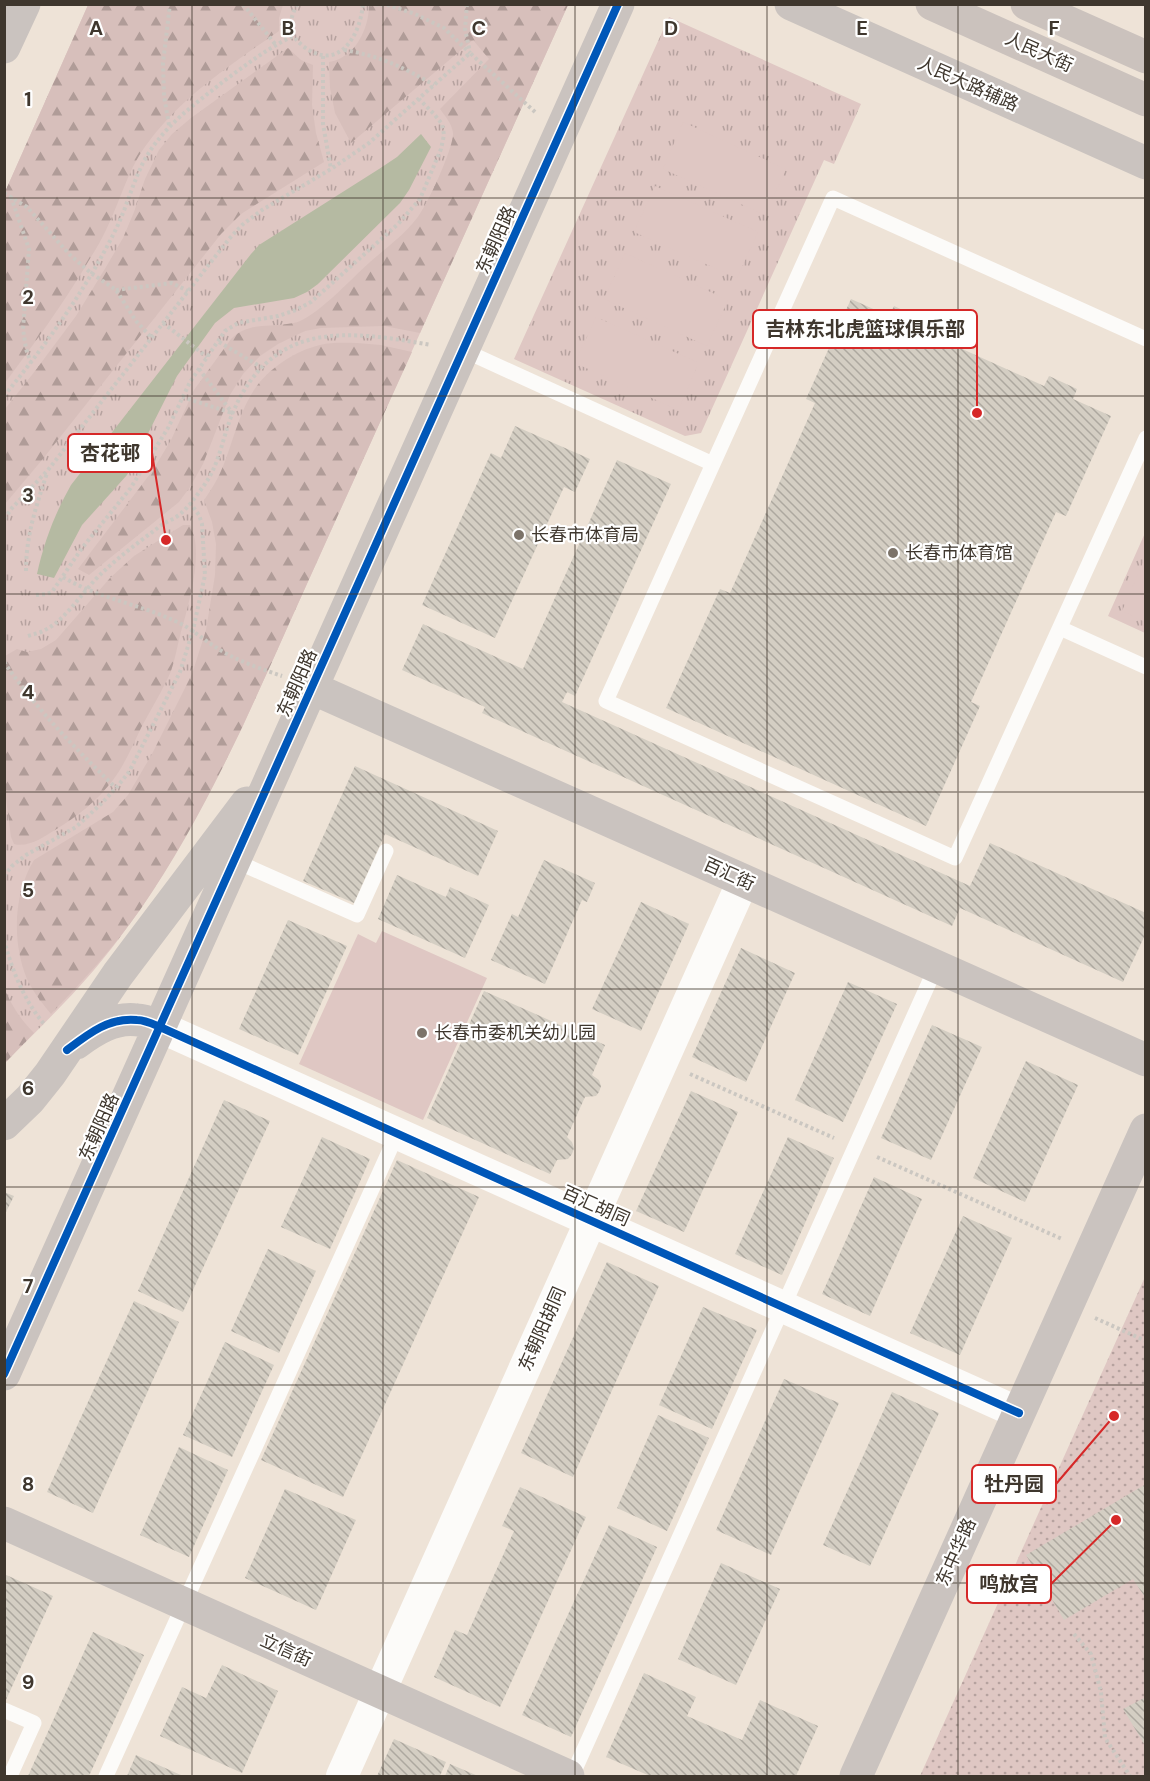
<svg xmlns="http://www.w3.org/2000/svg" width="1150" height="1781" viewBox="0 0 1150 1781" font-family="'DM Sans','Noto Sans SC',sans-serif">
<defs>
<pattern id="grass-tufts" width="24" height="20" patternUnits="userSpaceOnUse" patternTransform="scale(1.5)"><rect width="24" height="20" fill="#dfc7c3"/><path d="M3 7l-1-3M5 7V3M7 7l1-3M15 17l-1-3M17 17v-4M19 17l1-3" fill="none" stroke="#b6a29f"/></pattern>
<pattern id="forest-firs" width="22" height="20" patternUnits="userSpaceOnUse" patternTransform="scale(1.5)"><rect width="22" height="20" fill="#d7bfbb"/><path d="M5 1l3.5 6h-7zM16 11l3.5 6h-7z" fill="#b09c98"/></pattern>
<pattern id="garden-dots" width="8" height="8" patternUnits="userSpaceOnUse" patternTransform="scale(1.5)"><rect width="8" height="8" fill="#dfc7c3"/><path d="M2 2h.1M6 6h.1" fill="none" stroke="#b6a29f" stroke-width="1.8" stroke-linecap="round"/></pattern>
<pattern id="building-back-hatch" width="6" height="6" patternUnits="userSpaceOnUse" patternTransform="scale(1.5)"><rect width="6" height="6" fill="#d4cec3"/><path d="M-1 5l2 2M0 0l6 6M5-1l2 2" fill="none" stroke="#ada89f"/></pattern>
</defs>
<rect width="100%" height="100%" fill="#eee3d7"/>
<path fill="url(#grass-tufts)" d="M88,5H568L242,728C200,813 156,897 94,970C66,1003 34,1033 5,1063V192Z
M669,17L861,104L834,164L824,160L701,433L685,436L514,359Z
M1145,533V633L1108,616Z"/>
<path fill="url(#forest-firs)" d="M88,5H283L279,18V31C233,63 184,95 150,140C128,167 121,200 106,230C101,241 94,252 88,262C63,304 34,344 5,383V192Z
M369,5H568L420,333L384,326L321,328L305,331L278,344L260,356L243,374L230,395L203,464L190,487L179,502L89,575L78,569L153,470L171,440L194,390L231,339C247,323 265,327 287,324C291,323 296,323 300,321C321,312 352,278 370,262C386,248 405,234 417,218C427,206 454,147 453,133C452,124 445,116 440,109L489,59L473,40L351,143L335,113L330,88L329,62C355,58 369,29 369,5Z
M288,48L301,60L313,65L312,105L316,133L324,162L241,214L221,234L42,460L5,504V409L35,371L76,316L106,267L123,238L134,212L145,179L159,150L172,134L191,118Z
M357,343L381,345L412,352C372,440 332,528 292,617C247,718 203,819 140,910C113,948 83,981 51,1014C43,1004 33,992 27,979C12,943 13,894 34,860L113,812L128,795L152,754L192,674L206,630L215,575L216,544L212,522L204,500C212,489 219,477 224,464C233,441 238,417 251,395C264,371 294,351 320,345C332,342 345,343 357,343Z
M183,525H190C205,552 188,606 180,636C177,647 175,660 171,671C163,690 151,709 141,728C133,745 125,764 113,780C97,801 78,816 55,830C44,837 28,848 14,844L11,837L4,783L5,656L17,649L27,652L41,649L56,640L110,578L134,556Z
M4,987C11,1005 20,1019 34,1033L5,1063Z"/>
<path fill="url(#garden-dots)" d="M1145,1277V1776H920Z"/>
<path fill="#dfc7c3" d="M683,122L786,169L765,215L663,169Z
M655,186L758,232L737,278L634,232Z
M625,253L728,300L707,346L604,299Z
M596,317L699,363L678,410L575,363Z
M1145,558V622L1122,611Z
M382,931L487,978L423,1120L299,1064L358,934L376,943Z"/>
<path fill="#b5baa2" d="M421,134L431,147L409,190L400,203L318,284L307,292L294,298L234,308L215,323L177,376L127,475L82,525L54,578L37,574C44,542 55,513 71,485L251,254L259,245L379,169L397,157Z"/>
<path fill="url(#building-back-hatch)" d="M851,299L889,316L894,306L922,319L918,329L1044,386L1049,376L1077,389L1073,399L1111,416L1066,516L1056,512L971,702L980,706L926,826L666,708L720,589L730,593L815,403L806,399Z
M515,426L590,459L575,492L564,487L495,638L422,605L491,453L501,458Z
M617,460L671,484L575,696L567,692L562,702L970,886L990,843L1146,913V933L1123,982L960,908L952,926L482,713L485,707L402,670L423,624L523,669Z
M355,766L498,831L478,876L385,834L354,903L303,881Z
M544,860L595,883L587,902L582,900L545,984L491,960L512,914L518,917Z
M397,875L446,897L450,887L489,905L465,958L378,919Z
M641,902L689,924L641,1031L592,1009Z
M288,920L347,946L298,1055L239,1029Z
M741,948L795,973L746,1082L692,1057Z
M848,982L897,1004L843,1122L795,1100Z
M484,991L605,1045L592,1075L599,1080L601,1086L599,1092L596,1096L585,1097L567,1137L572,1142L574,1148L572,1154L568,1159L557,1160L550,1174L427,1118Z
M932,1025L982,1047L931,1160L881,1138Z
M1026,1061L1078,1085L1025,1202L973,1178Z
M691,1091L738,1112L684,1232L636,1211Z
M224,1100L270,1121L183,1312L138,1291Z
M322,1137L370,1159L330,1249L281,1227Z
M788,1137L834,1158L782,1275L735,1254Z
M397,1160L479,1197L343,1497L261,1460Z
M874,1177L922,1199L870,1316L822,1294Z
M4,1192L14,1196L4,1216Z
M963,1216L1012,1238L960,1355L910,1333Z
M268,1249L316,1271L279,1353L231,1331Z
M607,1262L659,1286L573,1477L521,1453Z
M134,1301L179,1322L93,1513L47,1492Z
M703,1307L757,1330L712,1429L659,1405Z
M225,1342L274,1365L232,1457L183,1435Z
M784,1379L839,1403L771,1555L716,1530Z
M892,1392L939,1413L870,1566L823,1545Z
M658,1415L709,1438L667,1531L617,1508Z
M179,1447L228,1470L189,1557L140,1535Z
M1146,1484V1599L1133,1579L1064,1620L1026,1555Z
M520,1487L586,1517L500,1707L434,1677L455,1630L467,1635L514,1531L502,1526Z
M285,1489L356,1520L316,1610L245,1578Z
M609,1525L657,1547L571,1737L522,1715Z
M721,1563L780,1589L736,1685L678,1659Z
M4,1574L53,1596L6,1700L4,1699Z
M93,1632L144,1655L105,1741L89,1776H28Z
M222,1665L278,1691L242,1773L160,1736L182,1687L206,1698Z
M644,1673L696,1697L687,1716L742,1740L760,1700L818,1726L796,1776H650L606,1757Z
M1146,1697V1747L1123,1709Z
M394,1739L446,1762L440,1776H377Z
M136,1755L183,1776H127Z
M450,1764L478,1776H445Z"/>
<g fill="none" stroke-linecap="round" stroke-linejoin="round">
<path stroke="#cbc7c1" stroke-width="4" stroke-dasharray="3 3" stroke-linecap="butt" d="M243,4L275,44
M297,4C294,11 290,19 291,27C292,36 297,41 303,46C338,73 360,37 363,4
M369,4L388,5L415,14L444,28L470,53
M467,4L465,29L470,52
M344,50C380,56 403,67 434,85
M323,56V124L331,169
M169,125L164,96L163,63L170,4
M4,193L27,207L70,255L91,273L116,290L136,321L151,337
M11,197L29,249L23,329L26,349L31,363
M116,290L172,283L188,291
M163,323L207,357
M219,342L261,367
M199,369L233,414
M4,396C45,346 85,291 114,233C126,210 132,184 144,161C163,126 194,105 224,81C247,64 268,48 293,36
M182,397L232,413
M4,519L12,508L48,470L229,239L242,225L262,210L331,169L369,143L470,53L535,112
M26,571C26,535 36,507 47,473
M63,577C97,598 139,604 175,621C190,627 201,638 214,646C234,660 259,668 282,676
M36,595L47,594L52,592L82,548L130,489L168,428L190,382L225,331L238,323L278,316L296,310L311,302L398,224L420,199L441,149L444,135L442,124L434,114L419,99
M28,636C34,634 40,633 45,630C67,619 84,589 103,572C121,555 143,539 163,524C168,521 174,519 179,515C189,507 197,495 205,484C220,463 223,435 233,412C273,320 347,330 431,345
M4,662C36,709 75,748 116,788
M4,876L12,866L26,855L76,827L101,804L116,788L129,772L180,672L193,630L205,575L202,524L199,515L190,503
M4,940C12,970 24,1001 45,1025
M690,1074L834,1138
M877,1157L1062,1239
M1095,1318L1146,1341
M1074,1634L1091,1654L1101,1692L1105,1738L1130,1776"/>
<path stroke="#fcfbf9" stroke-width="15" d="M1146,339L833,198L606,701L955,858L1146,438
M463,350L713,464
M1060,628L1146,667
M235,861L357,915L386,851
M4,1710L34,1723L10,1776
M106,1776L397,1134
M572,1776L936,967"/>
<path stroke="#fcfbf9" stroke-width="32" d="M160,1027L1019,1413
M342,1776L743,881"/>
<path stroke="#cac3bf" stroke-width="33" d="M791,4L1146,163
M4,47L24,4
M312,688L1146,1060
M76,1043C94,1030 114,1017 137,1020C145,1020 153,1024 160,1027
M4,1124L30,1099L50,1074L118,974L247,803
M4,1374L618,4
M4,1523L568,1776
M856,1776L1146,1130"/>
<path stroke="#cbc2bd" stroke-width="33" d="M932,4L1146,100
M1027,4L1146,57"/>
<g stroke="#fff" stroke-width="11">
<path id="cycleway" d="M67,1050C88,1034 109,1017 137,1020C145,1020 153,1024 160,1027L1019,1413
M4,1374L618,4"/>
</g>
<use href="#cycleway" stroke="#0057b8" stroke-width="8"/>
</g>
<path fill="none" stroke="#3f372e" stroke-width="1.5" stroke-opacity="0.55" d="M192,4V1776M383,4V1776M575,4V1776M767,4V1776M958,4V1776M4,198H1146M4,396H1146M4,594H1146M4,792H1146M4,989H1146M4,1187H1146M4,1385H1146M4,1583H1146"/>
<g fill="#7c7369" stroke="#fff" stroke-width="2">
<circle cx="519" cy="535" r="6"/>
<circle cx="893" cy="553" r="6"/>
<circle cx="422" cy="1033" r="6"/>
</g>
<g text-anchor="middle" stroke-width="4.5" stroke-linejoin="round" paint-order="stroke">
<g font-size="18" fill="#3f372e" stroke="#fff">
<text transform="translate(1039 52) rotate(24)" y="6">人民大街</text>
<text transform="translate(968 84) rotate(24)" y="6">人民大路辅路</text>
<text transform="translate(496 240) rotate(-66)" y="6">东朝阳路</text>
<text transform="translate(297 683) rotate(-66)" y="6">东朝阳路</text>
<text transform="translate(729 874) rotate(24)" y="6">百汇街</text>
<text transform="translate(99 1127) rotate(-66)" y="6">东朝阳路</text>
<text transform="translate(596 1206) rotate(24)" y="6">百汇胡同</text>
<text transform="translate(542 1329) rotate(-66)" y="6">东朝阳胡同</text>
<text transform="translate(956 1552) rotate(-66)" y="6">东中华路</text>
<text transform="translate(286 1650) rotate(24)" y="6">立信街</text>
</g>
<g font-size="18" fill="#3f372e" stroke="#fff" text-anchor="start">
<text x="531" y="541">长春市体育局</text>
<text x="905" y="559">长春市体育馆</text>
<text x="434" y="1039">长春市委机关幼儿园</text>
</g>
</g>
<g font-size="20" text-anchor="middle" font-weight="bold" fill="#3f372e" stroke="#fff" stroke-width="4.5" stroke-linejoin="round" paint-order="stroke">
<text x="96" y="35">A</text>
<text x="288" y="35">B</text>
<text x="479" y="35">C</text>
<text x="671" y="35">D</text>
<text x="862" y="35">E</text>
<text x="1054" y="35">F</text>
<text x="28" y="106">1</text>
<text x="28" y="304">2</text>
<text x="28" y="502">3</text>
<text x="28" y="699">4</text>
<text x="28" y="897">5</text>
<text x="28" y="1095">6</text>
<text x="28" y="1293">7</text>
<text x="28" y="1491">8</text>
<text x="28" y="1689">9</text>
</g>
<path fill="none" stroke="#d62828" stroke-width="2" d="M977 413L977 329M166 540L152 453M1114 1416L1056 1484M1116 1520L1051 1584"/>
<g fill="#d62828" stroke="#fff" stroke-width="2">
<circle cx="977" cy="413" r="6"/>
<circle cx="166" cy="540" r="6"/>
<circle cx="1114" cy="1416" r="6"/>
<circle cx="1116" cy="1520" r="6"/>
</g>
<g fill="#fff" stroke="#d62828" stroke-width="2">
<rect x="753" y="310" width="224" height="38" rx="6"/>
<rect x="68" y="434" width="84" height="38" rx="6"/>
<rect x="972" y="1465" width="84" height="38" rx="6"/>
<rect x="967" y="1565" width="84" height="38" rx="6"/>
</g>
<g font-size="20" text-anchor="middle" font-weight="bold" fill="#3f372e">
<text x="865" y="336">吉林东北虎篮球俱乐部</text>
<text x="110" y="460">杏花邨</text>
<text x="1014" y="1491">牡丹园</text>
<text x="1009" y="1591">鸣放宫</text>
</g>
<rect width="1150" height="1781" fill="none" stroke="#3f372e" stroke-width="12"/>
</svg>
